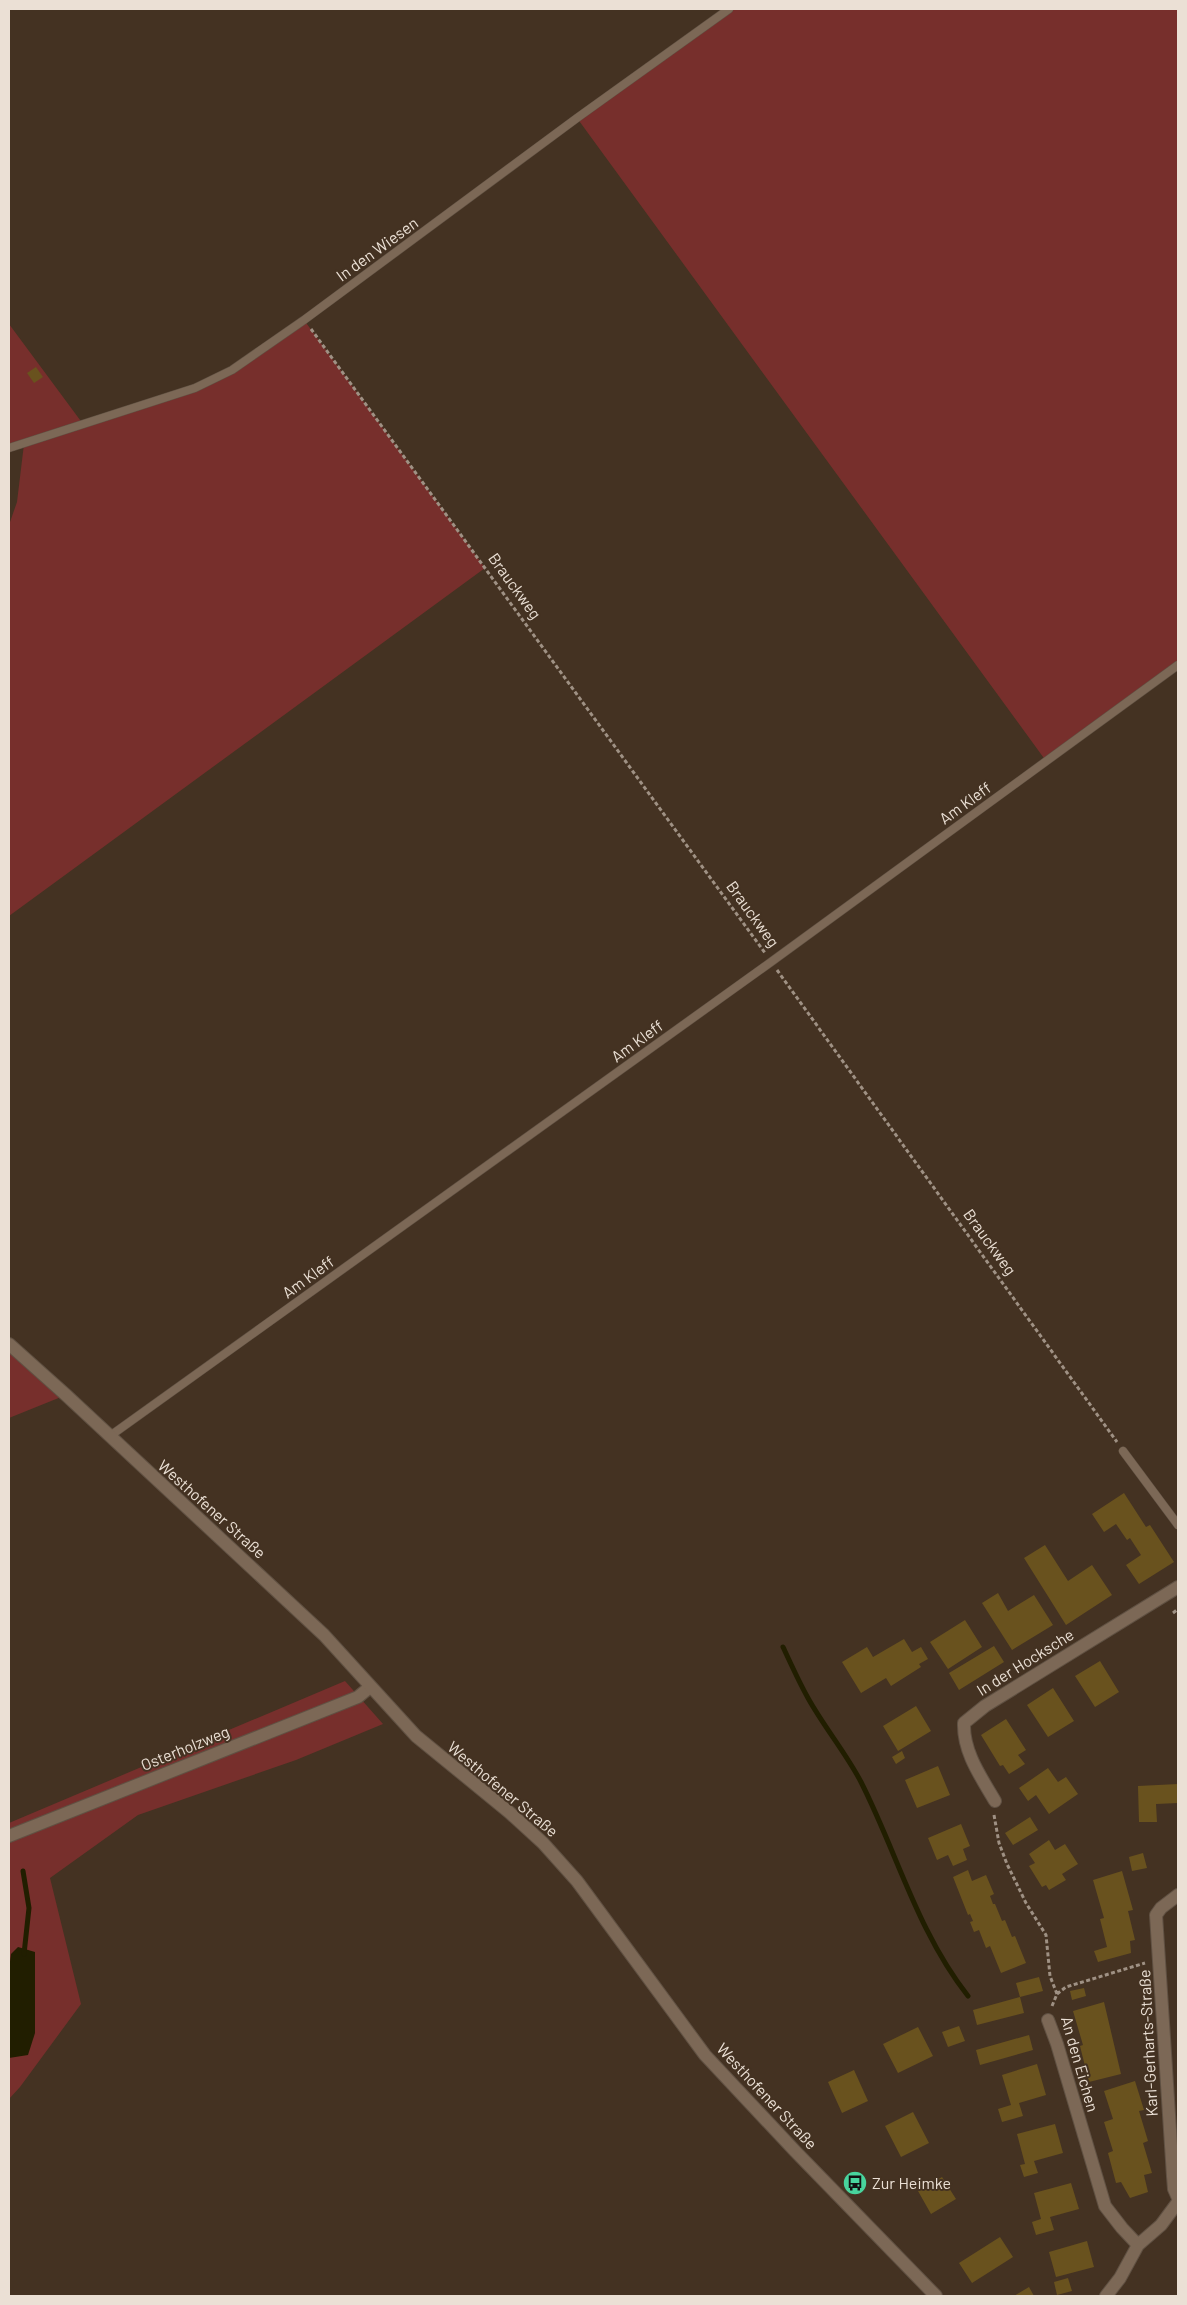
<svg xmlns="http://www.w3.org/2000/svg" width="1187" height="2305" viewBox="0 0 1187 2305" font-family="Barlow,sans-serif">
<rect width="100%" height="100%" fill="#443222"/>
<path fill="#772f2c" d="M733,9H1178V665L1046,761L577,118Z
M304,320L485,568L9,916V525L17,502L24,444L9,448V324L83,424L195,388L232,370Z
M9,1344L66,1395L9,1418Z
M345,1681L383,1724L296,1760L138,1815L50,1878L81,2004L20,2087L9,2099V1823Z"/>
<path fill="#211e00" d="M18,1947L35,1952V2033L28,2055L9,2058V1969L11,1954Z"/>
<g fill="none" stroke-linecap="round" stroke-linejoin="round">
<path stroke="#211e00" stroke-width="5" d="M783,1647C791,1664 799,1682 808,1698C824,1727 846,1753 861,1782C897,1853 918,1933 968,1996
M23,1871L29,1908L24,1954"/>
</g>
<path fill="#69521e" d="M36,367L43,377L34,383L27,373Z
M1124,1493L1146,1527L1150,1525L1174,1562L1139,1584L1126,1565L1141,1555L1130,1538L1127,1540L1116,1524L1104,1532L1092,1514Z
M1045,1545L1068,1581L1092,1565L1112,1595L1066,1625L1024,1558Z
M998,1593L1008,1611L1034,1595L1053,1625L1012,1650L982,1603Z
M965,1620L982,1647L948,1669L930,1642Z
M904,1639L912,1652L921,1647L928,1659L919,1664L921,1667L891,1686L886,1678L861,1693L842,1662L867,1647L873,1657Z
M994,1646L1004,1662L959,1690L949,1673Z
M1100,1661L1119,1692L1095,1707L1075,1676Z
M1053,1688L1074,1721L1048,1737L1027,1705Z
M916,1706L931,1731L898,1751L883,1726Z
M1006,1719L1026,1750L1018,1755L1025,1764L1009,1774L1003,1765L1000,1766L981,1735Z
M902,1751L905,1758L896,1764L892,1757Z
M938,1766L950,1795L917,1808L905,1780Z
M1048,1768L1058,1782L1066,1777L1078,1794L1049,1814L1036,1795L1028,1801L1019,1788Z
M1178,1784V1803L1156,1804L1157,1822H1139L1138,1786Z
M1030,1817L1038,1830L1013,1845L1005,1833Z
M961,1824L970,1846L963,1849L967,1860L953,1866L948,1855L937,1860L928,1838Z
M1049,1840L1055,1850L1065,1844L1078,1864L1062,1874L1066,1880L1049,1890L1046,1885L1042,1887L1029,1866L1035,1863L1029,1854Z
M1143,1853L1147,1868L1132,1871L1129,1857Z
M968,1870L972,1881L986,1875L994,1894L990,1896L993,1904H995L1002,1921L1005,1920L1012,1937L1015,1936L1026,1963L1001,1973L990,1946L986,1948L979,1930L974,1932L970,1922L973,1921L970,1914L968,1915L953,1877Z
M1122,1871L1133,1910L1128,1911L1135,1940L1130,1941L1131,1953L1098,1962L1094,1951L1107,1947L1100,1919L1104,1918L1093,1880Z
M1039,1977L1043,1991L1020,1997L1016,1983Z
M1084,1988L1086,1996L1072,2000L1070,1991Z
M1020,1997L1024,2013L977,2025L973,2010Z
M1104,2002L1121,2074L1089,2082L1080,2046L1083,2045L1073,2011Z
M959,2026L965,2041L948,2047L942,2032Z
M918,2027L933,2056L898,2073L883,2044Z
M1029,2035L1033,2050L980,2065L976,2050Z
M1037,2064L1046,2095L1019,2103L1023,2116L1002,2122L998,2109L1011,2105L1002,2075Z
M854,2070L868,2101L842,2113L828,2082Z
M1135,2081L1144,2110L1139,2111L1148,2141L1143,2143L1152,2173L1144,2175L1148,2192L1130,2198L1121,2182L1116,2183L1108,2153L1113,2151L1104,2122L1113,2119L1104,2091Z
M913,2112L929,2143L901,2157L885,2126Z
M1055,2124L1063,2153L1034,2161L1038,2173L1024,2177L1020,2165L1025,2164L1017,2134Z
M942,2177L956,2199L931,2214L918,2191Z
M1071,2183L1079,2209L1050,2217L1054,2230L1036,2235L1032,2222L1041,2219L1034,2193Z
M1000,2237L1013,2257L972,2283L959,2263Z
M1087,2241L1094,2267L1056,2277L1049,2252Z
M1068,2278L1072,2291L1057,2295L1054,2282Z
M1029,2287L1034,2296H1014Z"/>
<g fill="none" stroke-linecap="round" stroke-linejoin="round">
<g stroke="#605143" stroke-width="9">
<path id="service" d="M9,448L195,388L232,370L304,320L577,118L729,9
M110,1436L771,962L1178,665
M1123,1451L1178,1525"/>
</g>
<g stroke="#605143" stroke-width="14">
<path id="minor" d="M995,1801C981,1777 963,1752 964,1723L985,1706L1178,1587
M9,1836L358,1697L370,1687
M1178,1895L1161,1908L1156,1915L1173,2176L1174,2189L1178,2198
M1048,2020L1057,2044L1105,2206L1122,2228L1138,2245
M1106,2296L1120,2278L1138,2245L1161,2225L1178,2202"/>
</g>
<g stroke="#605143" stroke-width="14">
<path id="tertiary" d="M9,1344L66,1395L324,1635L416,1736L509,1812L543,1843L577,1881L705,2055L795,2151L936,2296"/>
</g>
<path stroke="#9f9184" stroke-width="3" stroke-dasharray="4 2.5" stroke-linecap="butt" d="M311,329L765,953
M777,970L1117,1442
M1173,1613L1178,1609
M994,1815L999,1843L1007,1864L1026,1903L1046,1935L1050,1976L1057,1994L1052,2006
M1057,1994L1066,1987L1145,1963"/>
<use href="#service" stroke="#7c6856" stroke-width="8"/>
<use href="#minor" stroke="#7c6856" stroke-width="12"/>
<use href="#tertiary" stroke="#7c6856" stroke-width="12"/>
</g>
<defs>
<g id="bus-disc" transform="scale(1.25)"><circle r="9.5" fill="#48d49d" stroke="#443222"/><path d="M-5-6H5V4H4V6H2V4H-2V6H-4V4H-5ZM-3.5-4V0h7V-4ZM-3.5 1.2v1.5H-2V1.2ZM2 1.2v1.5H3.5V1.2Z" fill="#111"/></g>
</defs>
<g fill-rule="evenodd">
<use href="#bus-disc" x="855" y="2183"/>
</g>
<g text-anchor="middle" stroke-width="4" stroke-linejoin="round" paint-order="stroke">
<g font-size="16" fill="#ebe0d5" stroke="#443222">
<text transform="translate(377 249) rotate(-36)" y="6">In den Wiesen</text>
<text transform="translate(515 586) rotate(54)" y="6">Brauckweg</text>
<text transform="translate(965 803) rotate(-36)" y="6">Am Kleff</text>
<text transform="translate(753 914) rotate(54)" y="6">Brauckweg</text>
<text transform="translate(637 1041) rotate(-36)" y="6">Am Kleff</text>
<text transform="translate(990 1242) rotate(54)" y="6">Brauckweg</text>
<text transform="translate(308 1277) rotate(-36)" y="6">Am Kleff</text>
<text transform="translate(212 1509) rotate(42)" y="6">Westhofener Straße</text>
<text transform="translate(1025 1662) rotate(-32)" y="6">In der Hocksche</text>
<text transform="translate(185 1748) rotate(-22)" y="6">Osterholzweg</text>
<text transform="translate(503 1789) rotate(40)" y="6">Westhofener Straße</text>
<text transform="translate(1148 2043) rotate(-93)" y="6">Karl-Gerharts-Straße</text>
<text transform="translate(1080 2064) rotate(74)" y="6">An den Eichen</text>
<text transform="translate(767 2096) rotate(47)" y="6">Westhofener Straße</text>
</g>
<g font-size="16" fill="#ebe0d5" stroke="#443222" text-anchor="start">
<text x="872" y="2189">Zur Heimke</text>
</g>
</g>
<rect width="1187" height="2305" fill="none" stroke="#ebe0d5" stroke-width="20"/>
</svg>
